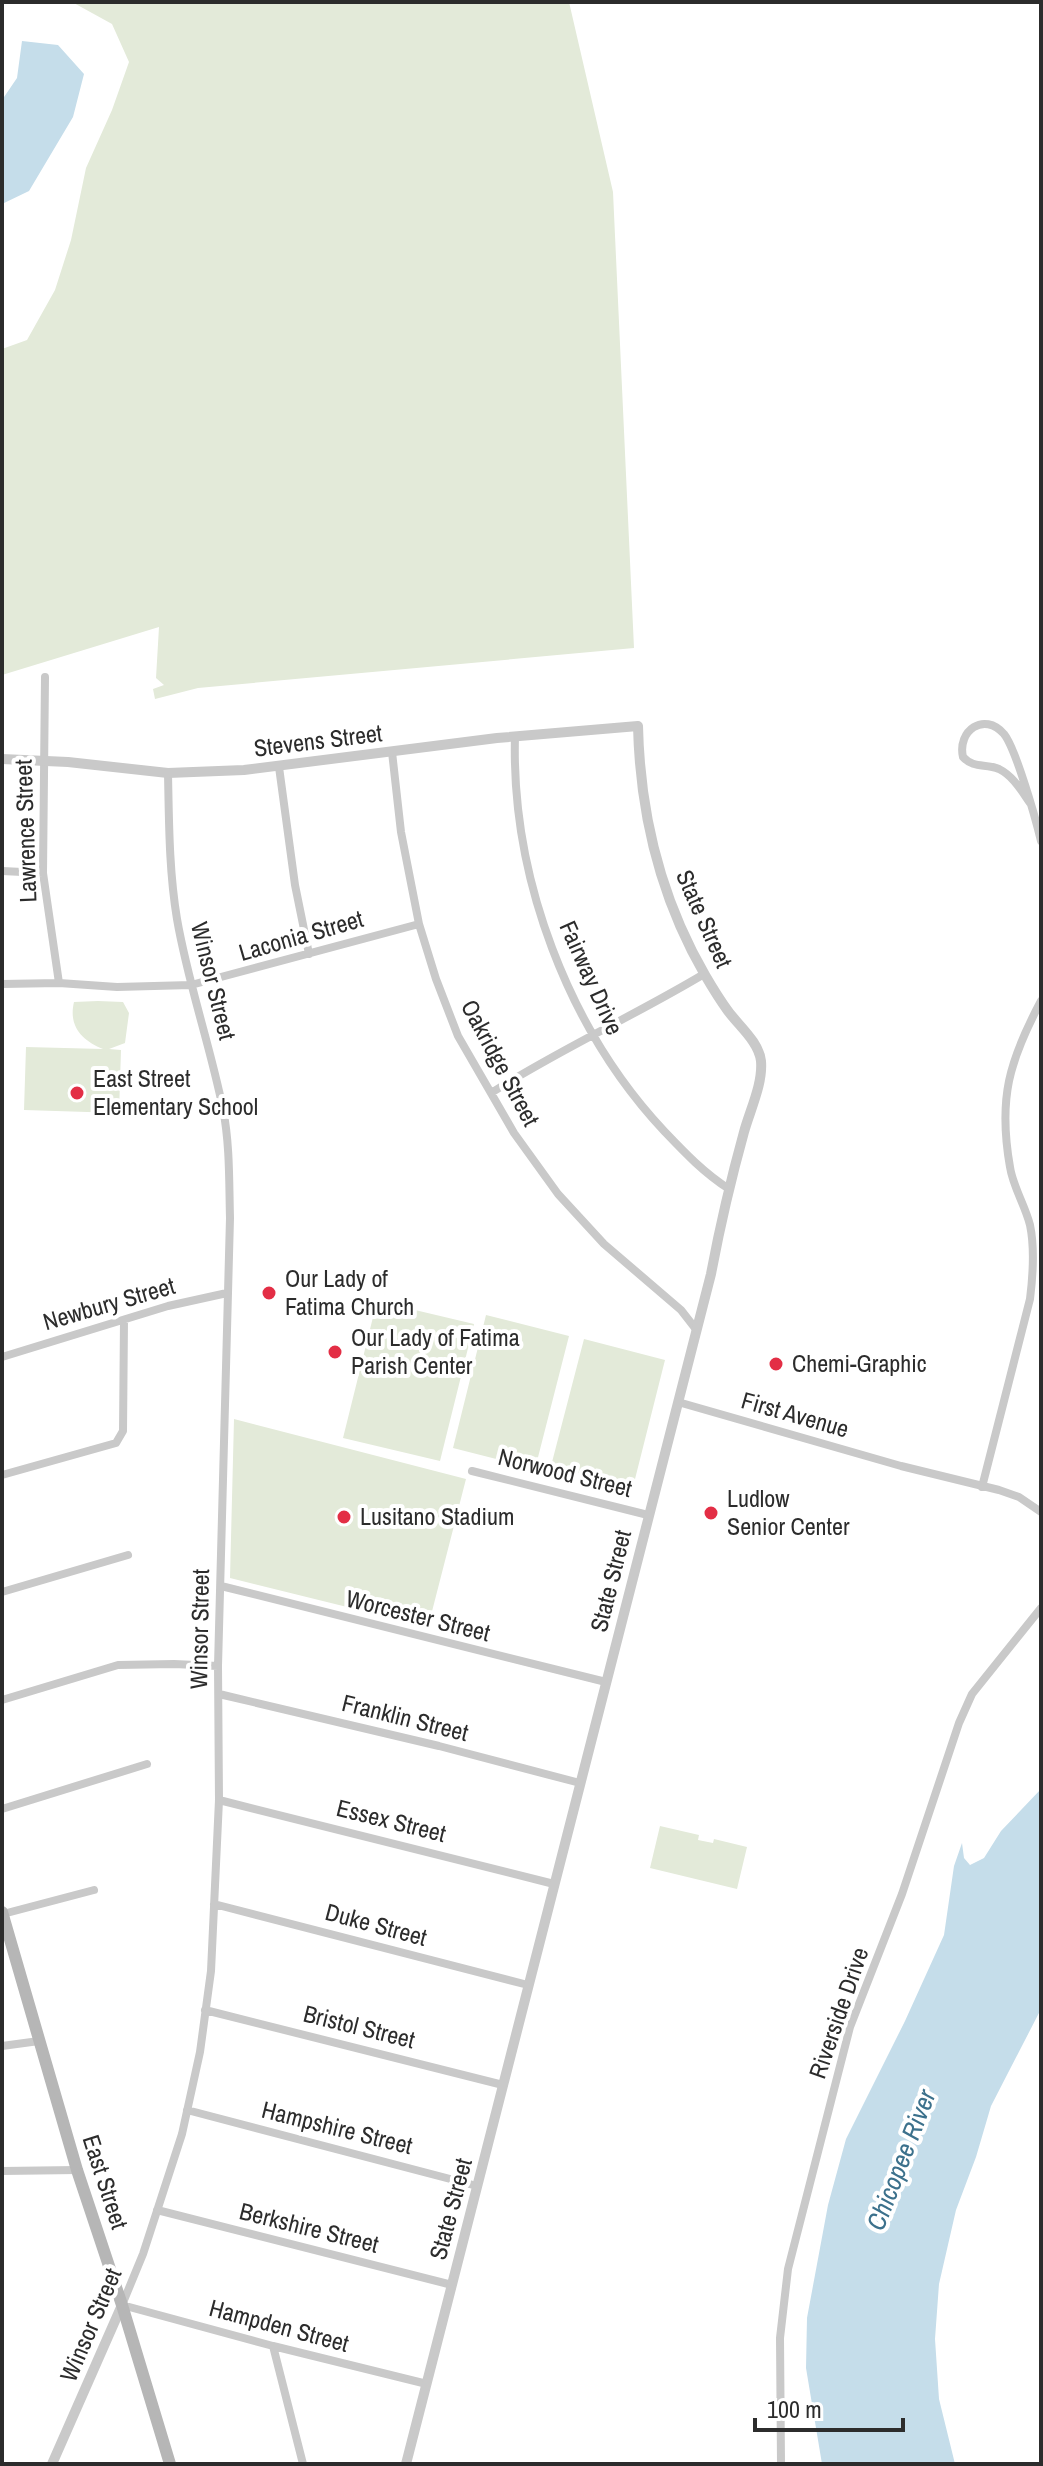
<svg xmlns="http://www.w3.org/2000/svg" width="1043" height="2466" viewBox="0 0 1043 2466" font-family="'Archivo Narrow',sans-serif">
<rect width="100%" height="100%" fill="#fff"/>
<path fill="#e3ead9" d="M72,2H569L613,192L634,648L198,688L155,699L153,689L164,685L156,678L159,627L2,675V349L27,340L55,290L71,240L86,168L112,110L129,62L112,24Z
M98,1001L123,1002L129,1013L125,1043L109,1049L121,1050L119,1113L24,1110L26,1047L103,1049C83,1041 68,1027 74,1002Z
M377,1301L474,1324L440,1461L343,1438Z
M486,1315L569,1336L535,1469L453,1448Z
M584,1339L665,1360L633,1487L551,1466Z
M234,1419L466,1479L428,1627L230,1578Z
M660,1826L699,1835L698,1840L713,1843L714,1839L747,1847L737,1889L650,1868Z"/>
<path fill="#c5ddea" d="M22,41L58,45L84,74L73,117L29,191L2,204V100L17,78Z
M1041,1789V2009L991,2106L976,2157L956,2210L939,2284L935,2339L939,2399L955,2464H822L806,2368L807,2318L828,2205L846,2139L905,2021L944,1935L954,1866L962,1843L964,1858L970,1865L984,1858L1001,1831Z"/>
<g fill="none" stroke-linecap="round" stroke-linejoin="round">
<path stroke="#c9c9c9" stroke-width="8" d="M45,677L43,873L59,983
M515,736C511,877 568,1029 665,1132C685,1153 704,1173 729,1189
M392,752L401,832L419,924L436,979L458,1036L514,1133L558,1194L604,1244L681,1310L695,1328
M279,767L295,885L309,954
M168,773C169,822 169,871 177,919C188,983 210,1045 223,1109C230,1145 229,1182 230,1218L218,1666L219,1800L211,1971L200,2052L182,2134L143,2254L122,2305L273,2346L427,2384
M1030,803C1021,790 1013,776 999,769C985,763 974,769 963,757C957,731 984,711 1004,734C1016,749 1036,820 1041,841
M2,871L43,873
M2,984L59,983L117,987L191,985L419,924
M491,1093C560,1049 634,1016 704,974
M2,1357L168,1306L227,1293
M678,1402L901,1466L999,1490L1019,1497L1041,1512
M472,1471L648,1515
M2,1475L116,1443L123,1431L124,1320
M982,1487L1030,1299C1033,1275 1035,1249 1030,1225C1025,1205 1013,1187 1010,1167C998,1099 1009,1061 1041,1001
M221,1586L606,1682
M2,1592L128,1555
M219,1694L439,1746L580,1783
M2,1700L118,1665L174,1664L218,1666
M219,1800L554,1884
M2,1809L147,1764
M214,1904L528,1985
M3,1914L94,1890
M205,2010L503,2085
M2,2046L39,2041
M187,2110L477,2186
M2,2171L77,2170
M157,2210L452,2285
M273,2346L303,2464
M781,2464L780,2338L788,2269L850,2027L902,1894L959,1723L972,1694L1041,1608"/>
<path stroke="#c9c9c9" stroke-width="10" d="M2,759L68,762L168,773L244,770L497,738L638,726C640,813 661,899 705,975C712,987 720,1000 728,1011C739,1026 759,1042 761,1061C763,1084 750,1110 744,1132C731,1179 720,1226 711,1274L406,2464
M52,2464L122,2305"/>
<path stroke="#b6b6b6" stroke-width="12" d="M2,1912L77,2170L122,2305L170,2464"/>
</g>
<g fill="#e32e45" stroke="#fff" stroke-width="3">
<circle cx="77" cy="1093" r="8"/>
<circle cx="269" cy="1293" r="8"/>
<circle cx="335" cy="1352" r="8"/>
<circle cx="776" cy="1364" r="8"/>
<circle cx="711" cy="1513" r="8"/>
<circle cx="344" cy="1517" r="8"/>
</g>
<g text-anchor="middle" stroke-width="8" stroke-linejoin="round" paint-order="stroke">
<g font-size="24" fill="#2c2c2c" stroke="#fff">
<text transform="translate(318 741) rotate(-7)" y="8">Stevens Street</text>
<text transform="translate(26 831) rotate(-92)" y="8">Lawrence Street</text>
<text transform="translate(704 919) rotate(66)" y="8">State Street</text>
<text transform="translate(301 936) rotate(-16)" y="8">Laconia Street</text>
<text transform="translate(591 978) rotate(66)" y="8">Fairway Drive</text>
<text transform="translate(213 981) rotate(76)" y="8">Winsor Street</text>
<text transform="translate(500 1063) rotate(62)" y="8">Oakridge Street</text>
<text transform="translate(109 1304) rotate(-16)" y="8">Newbury Street</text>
<text transform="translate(795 1415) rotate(16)" y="8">First Avenue</text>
<text transform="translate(565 1473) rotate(14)" y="8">Norwood Street</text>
<text transform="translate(611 1581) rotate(-76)" y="8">State Street</text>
<text transform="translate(418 1616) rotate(14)" y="8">Worcester Street</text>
<text transform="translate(200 1629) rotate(-89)" y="8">Winsor Street</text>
<text transform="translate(405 1718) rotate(14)" y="8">Franklin Street</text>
<text transform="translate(391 1821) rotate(14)" y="8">Essex Street</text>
<text transform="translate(376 1925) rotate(15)" y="8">Duke Street</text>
<text transform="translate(839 2013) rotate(-71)" y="8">Riverside Drive</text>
<text transform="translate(359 2027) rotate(14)" y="8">Bristol Street</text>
<text transform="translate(337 2128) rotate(14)" y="8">Hampshire Street</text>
<text transform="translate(105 2182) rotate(72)" y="8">East Street</text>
<text transform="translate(451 2209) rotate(-75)" y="8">State Street</text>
<text transform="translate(309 2228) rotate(14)" y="8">Berkshire Street</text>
<text transform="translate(91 2325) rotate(-67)" y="8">Winsor Street</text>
<text transform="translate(279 2326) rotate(15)" y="8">Hampden Street</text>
</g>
<g font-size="24" fill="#2c2c2c" stroke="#fff" text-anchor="start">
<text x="93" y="1087">East Street<tspan x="93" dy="28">Elementary School</tspan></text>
<text x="285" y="1287">Our Lady of<tspan x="285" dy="28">Fatima Church</tspan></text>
<text x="351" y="1346">Our Lady of Fatima<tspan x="351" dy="28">Parish Center</tspan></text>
<text x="792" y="1372">Chemi-Graphic</text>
<text x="727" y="1507">Ludlow<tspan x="727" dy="28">Senior Center</tspan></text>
<text x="360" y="1525">Lusitano Stadium</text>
</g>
<g font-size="26" font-style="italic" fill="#3c718c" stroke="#fff">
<text transform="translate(901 2160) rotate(-69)" y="9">Chicopee River</text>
</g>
</g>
<rect width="1043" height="2466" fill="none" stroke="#2c2c2c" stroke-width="8"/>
<path d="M755 2418v12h148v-12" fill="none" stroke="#2c2c2c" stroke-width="4"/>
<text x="767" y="2418" font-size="24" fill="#2c2c2c" stroke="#ffffff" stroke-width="6" paint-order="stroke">100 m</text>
</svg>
